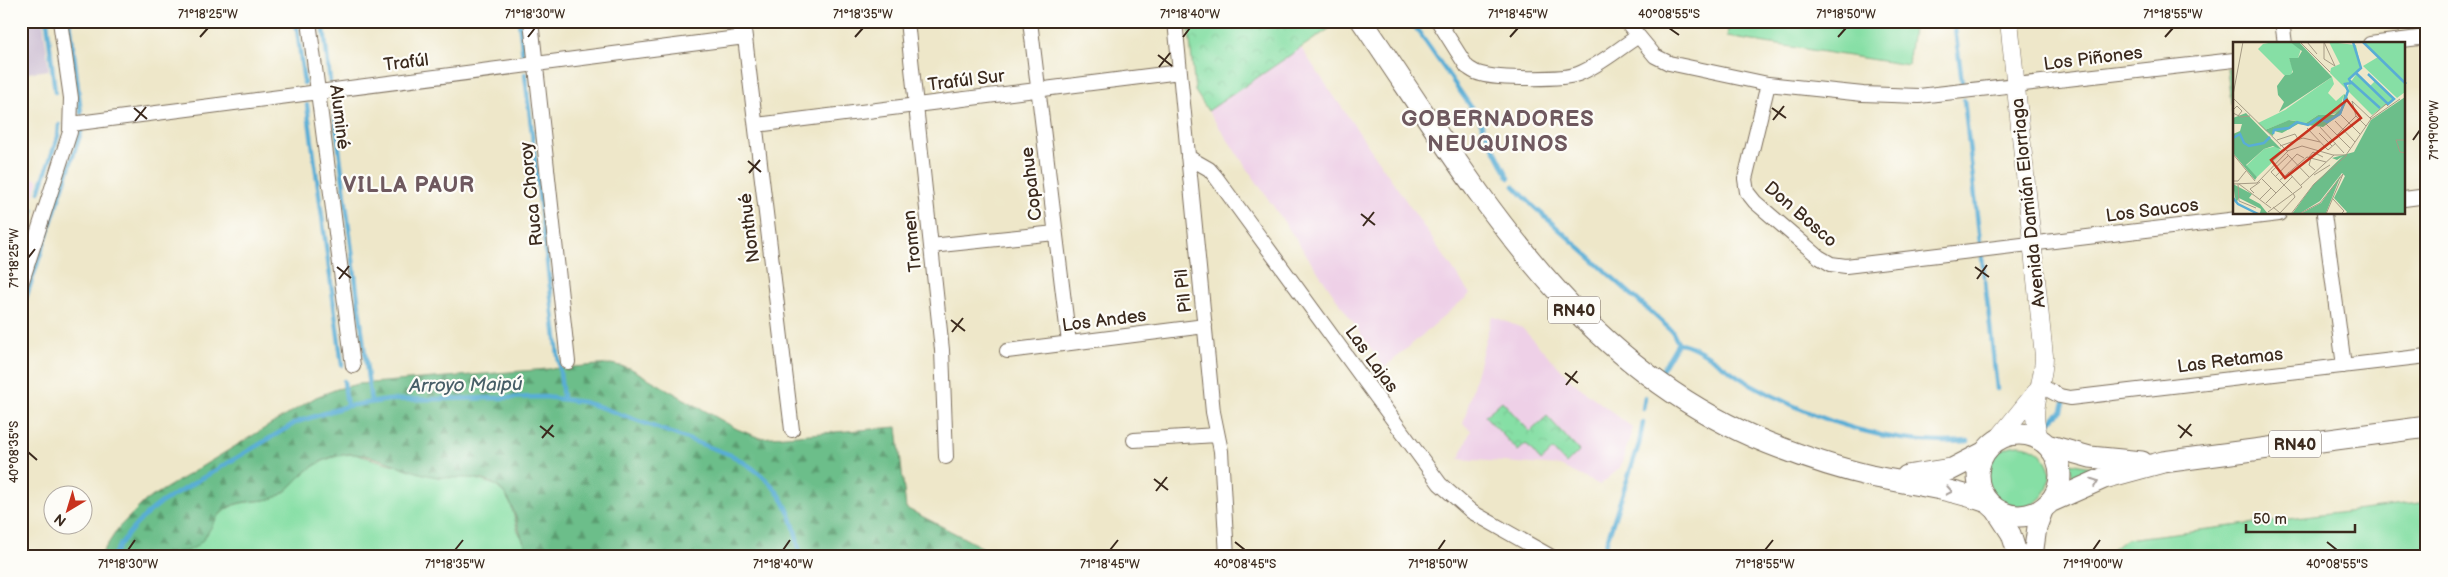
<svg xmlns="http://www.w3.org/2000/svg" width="2448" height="577" viewBox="0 0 2448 577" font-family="'Balsamiq Sans',sans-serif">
<defs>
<pattern id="forest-firs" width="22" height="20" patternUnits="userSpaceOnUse" patternTransform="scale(1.25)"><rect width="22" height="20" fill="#6cbe8a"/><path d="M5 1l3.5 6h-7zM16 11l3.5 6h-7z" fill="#5a9b70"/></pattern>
<pattern id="park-crowns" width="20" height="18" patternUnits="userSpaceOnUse" patternTransform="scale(1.25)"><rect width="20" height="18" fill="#86dfa5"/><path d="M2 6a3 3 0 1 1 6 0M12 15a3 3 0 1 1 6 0" fill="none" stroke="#75c08e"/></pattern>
</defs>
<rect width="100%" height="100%" fill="#fdfcf7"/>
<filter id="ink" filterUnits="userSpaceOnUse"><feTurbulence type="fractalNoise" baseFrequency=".02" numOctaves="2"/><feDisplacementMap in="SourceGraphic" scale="10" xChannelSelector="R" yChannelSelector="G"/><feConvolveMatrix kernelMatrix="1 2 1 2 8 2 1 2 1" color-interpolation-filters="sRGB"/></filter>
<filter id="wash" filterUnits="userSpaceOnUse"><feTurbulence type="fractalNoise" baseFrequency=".0096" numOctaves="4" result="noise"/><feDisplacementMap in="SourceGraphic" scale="20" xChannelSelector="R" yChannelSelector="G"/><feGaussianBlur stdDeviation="1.12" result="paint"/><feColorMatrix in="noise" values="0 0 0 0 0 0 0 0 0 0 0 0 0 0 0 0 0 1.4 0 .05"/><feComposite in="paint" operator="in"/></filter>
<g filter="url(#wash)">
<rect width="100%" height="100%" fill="#eee7c9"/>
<path fill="#eed0e7" d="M1301,48L1470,294L1384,368L1208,111Z
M21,174L39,180L23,230H21Z
M1492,316L1522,328L1573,382L1633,428L1620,468L1600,485L1560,466L1459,459L1471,430L1463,424Z"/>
<path fill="#ccbed3" d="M21,21H43L49,70L21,74Z"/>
<path fill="#86dfa5" stroke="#608462" d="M1729,21H1914L1908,65L1727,37Z
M1988 476a31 31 0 1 1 62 0a31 31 0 1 1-62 0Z
M354,454L438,477H470L495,485L505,494L511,505L518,531L532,556H156C165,551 173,555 182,552C204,544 210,519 228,508C242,499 261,503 276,497C286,493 293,484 300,477C316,462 332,455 354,454Z
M2069,463L2091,467L2115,468L2075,482Z
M2427,502V556H2104L2126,539Z"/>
<path fill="url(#forest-firs)" stroke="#547454" d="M611,364L630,368L737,429L760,438L897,427L906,508L999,556H532C516,536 518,511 505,494C488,472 461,480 438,477C409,473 383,456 354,454C333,453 315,463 300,477C293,484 286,492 277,497C262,503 244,499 229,507C212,516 209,541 192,549C181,555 168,550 156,556H100L119,527L145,501L316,397L337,389L358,384Z"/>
<path fill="url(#park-crowns)" stroke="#608462" d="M1188,21H1338L1339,22L1208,111L1195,91Z
M2234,68V112H2232L2227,69Z
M1502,401L1530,432L1547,416L1579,451L1566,464L1553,450L1541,461L1526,444L1518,451L1485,416Z"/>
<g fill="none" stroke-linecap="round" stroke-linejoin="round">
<path stroke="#59add5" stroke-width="4.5" d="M47,21L55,92
M70,21L81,113
M296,21L304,83
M323,21L330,81
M519,21L523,57
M1411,21L1478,117L1509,178
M1954,21L1962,82
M525,74L563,398
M1964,100L1980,242
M333,101L371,402
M307,105L342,365
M1514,186L1533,206L1672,331L1678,343L1662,370
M39,192L58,136L59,125
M21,246L33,211
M1982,256L1984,276
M1985,281L1997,389
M21,313L81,132
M1678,343C1698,344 1728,371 1747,382C1814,420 1890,448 1968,441
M344,381L347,406
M1643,409L1645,397
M2047,424L2062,411L2065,398
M113,556C126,534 141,517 162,502L297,422L347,406L389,400L545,397L583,402L603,408L731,455C776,479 793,505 800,556
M1602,556L1639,444L1643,423"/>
</g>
</g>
<g filter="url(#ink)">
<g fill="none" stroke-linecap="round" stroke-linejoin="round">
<g stroke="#7a6c5a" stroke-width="16">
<path id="minor" d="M309,21L353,366
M531,21L568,362
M743,21L792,430
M907,21L942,350L946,457
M1030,21L1069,343
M1175,21L1213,412L1221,451L1227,556
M1438,21L1467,67C1472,70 1475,73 1481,74C1497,79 1563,80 1578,74C1599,66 1618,49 1637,37
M1626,21L1655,56L1669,63L1768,84L1863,94L1919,96L2234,60
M2282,21L2285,44
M2370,44L2427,37
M1768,84L1745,179L1747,192L1755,202L1819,257L1831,264L1846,266L2279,214
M71,124L745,37
M756,125L1180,72
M1188,157L1209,169L1215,176L1440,484L1472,512L1550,556
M2404,199L2427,196
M2324,214L2344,366
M931,246L1055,233
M21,284L70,132L71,98L60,21
M1007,351L1205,326
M2039,385L2060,396L2070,398L2427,356
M1134,440L1217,435"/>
</g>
<g stroke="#7a6c5a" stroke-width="19">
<path id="tertiary" d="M2009,21L2044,356C2044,388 2027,407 2040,440
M1997,440L2036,392"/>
</g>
<g stroke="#7a6c5a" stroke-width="21">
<path id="secondary" d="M1994,508L2011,534L2018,556
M2033,556L2037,527L2044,508"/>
</g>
<g stroke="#7a6c5a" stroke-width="23">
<path id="primary" d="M1362,21C1475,186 1573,365 1768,443C1801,456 1836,468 1871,476C1910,484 1949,488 1987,502
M1978 475a41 41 0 1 1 82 0a41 41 0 1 1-82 0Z
M2047,445L2090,457L2142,462
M1907,476L1952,469L1985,452
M2050,502L2104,478L2163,462L2427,427"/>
</g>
<use href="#minor" stroke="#fff" stroke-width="14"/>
<use href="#tertiary" stroke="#fff" stroke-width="18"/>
<use href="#secondary" stroke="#fff" stroke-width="19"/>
<use href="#primary" stroke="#fff" stroke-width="21"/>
</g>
<defs><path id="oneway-chevron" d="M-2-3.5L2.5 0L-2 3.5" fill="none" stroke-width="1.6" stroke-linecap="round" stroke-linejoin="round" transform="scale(1.25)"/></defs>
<g stroke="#a79f9a">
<use href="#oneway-chevron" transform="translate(2095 482) rotate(-21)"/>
<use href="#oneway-chevron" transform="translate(1949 491) rotate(11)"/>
</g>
</g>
<path fill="none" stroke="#3b2a1e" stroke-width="2" d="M1669,28L1679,35M200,37L208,28M528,37L535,28M855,37L863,28M1183,37L1190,28M1510,37L1518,28M1838,37L1846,28M2165,37L2173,28M1158,55L1172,66M1159,67L1170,53M134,108L147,119M1772,108L1786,118M1773,120L1784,106M135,121L146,107M2413,140L2420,130M748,161L761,172M749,173L760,160M1361,214L1375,225M1363,226L1374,212M28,258L35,249M337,267L351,278M1975,267L1989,277M339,279L349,266M1977,279L1987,265M951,320L965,331M952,332L963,318M1565,373L1578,383M1566,385L1577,371M2178,425L2192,436M540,426L554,437M542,438L553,425M2180,438L2191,424M28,452L37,460M1154,479L1168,490M1156,491L1167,477M1235,542L1245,550M2327,542L2337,550M128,550L135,540M455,550L463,540M783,550L790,540M1110,550L1118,540M1438,550L1445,540M1765,550L1773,540M2093,550L2100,540"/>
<g text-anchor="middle" stroke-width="4.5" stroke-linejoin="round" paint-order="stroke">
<g fill="#fdfcf7" stroke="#75695f" stroke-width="1">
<rect x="1548" y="296.5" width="52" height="27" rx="4"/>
<rect x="2269" y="430.5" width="52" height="27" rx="4"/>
</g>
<g font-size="16" font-weight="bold" fill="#3b2a1e">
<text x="1574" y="316">RN40</text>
<text x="2295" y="450">RN40</text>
</g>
<g font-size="18" fill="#3b2a1e" stroke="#fdfcf7">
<text transform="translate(2093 58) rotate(-7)" y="6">Los Piñones</text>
<text transform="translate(406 62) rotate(-7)" y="6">Trafúl</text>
<text transform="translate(966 80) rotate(-7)" y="6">Trafúl Sur</text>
<text transform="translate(340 117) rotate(83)" y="6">Aluminé</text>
<text transform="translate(1031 184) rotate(-97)" y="6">Copahue</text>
<text transform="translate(531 194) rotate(-96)" y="6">Ruca Choroy</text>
<text transform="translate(2028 203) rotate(-96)" y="6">Avenida Damián Elorriaga</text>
<text transform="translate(2152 210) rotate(-7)" y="6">Los Saucos</text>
<text transform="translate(1801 214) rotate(41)" y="6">Don Bosco</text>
<text transform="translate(749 228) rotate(-97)" y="6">Nonthué</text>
<text transform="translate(912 241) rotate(-96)" y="6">Tromen</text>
<text transform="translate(1183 291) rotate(-96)" y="6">Pil Pil</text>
<text transform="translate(1104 320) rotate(-7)" y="6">Los Andes</text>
<text transform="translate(1372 359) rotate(54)" y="6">Las Lajas</text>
<text transform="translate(2230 360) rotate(-7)" y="6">Las Retamas</text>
</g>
<g font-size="19" font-style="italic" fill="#475e67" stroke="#fdfcf7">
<text transform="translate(466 384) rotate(-1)" y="7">Arroyo Maipú</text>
</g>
<g font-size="22" font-weight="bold" letter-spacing="1" fill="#6f595f" stroke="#fdfcf7">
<text x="1498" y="126">GOBERNADORES<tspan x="1498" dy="25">NEUQUINOS</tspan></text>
<text x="409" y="192">VILLA PAUR</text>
</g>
</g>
<g transform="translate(2233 42)">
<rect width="172" height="172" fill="#eee7c9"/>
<path d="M41,0H57L68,7L65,16H56L60,27L58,33H51L25,7L30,2ZM130,0H172V50L164,56L130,24L145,15ZM124,31L137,44L142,39L161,57L139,73L116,50L115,44ZM99,35L101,42L95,51L103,59L111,52L106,70L89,76L85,73L73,81L57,78L32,88L25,81L52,68ZM44,104L49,111L24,135L13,124L31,107Z" fill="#86dfa5"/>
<path d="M57,0H66L99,35L46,70L51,60L45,53L44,44L52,33H57L60,30L56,16H65L69,9ZM111,52L115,56L108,72L90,85L65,82L49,91L41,89L40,94L32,88L56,78L73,81L85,73H101L109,66ZM172,55V172H112L114,170L101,156L112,134L109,131L87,159L66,172H59L80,143L110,114L104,118L99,116L121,110L138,78ZM13,71L49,108L40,104L31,107L13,123L24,135L22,138L0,111V92L7,89L9,82H0V76ZM108,133L93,171L67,172L88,161ZM0,142L19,152L16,156L27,162L35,172H0L27,171L28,167L6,156L3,161Z" fill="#6cbe8a"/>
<path d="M96,0L123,3L128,26L116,37L118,41L112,42L115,49L97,31L98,26L107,22Z" fill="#86dfa5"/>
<path fill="none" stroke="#59add5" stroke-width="2.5" d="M130,0L173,42M123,31L155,62L161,57L135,32M117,39L147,66M40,92L41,88L56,86L64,80L75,83L86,76L94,80L107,72L115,49L112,42L118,41L116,37L128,26L120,0M0,96L7,92L11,101L16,104L31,101L37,95M0,156L5,162L25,172"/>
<path fill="none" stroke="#a69b85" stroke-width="1" d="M67,0L97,30M74,0L84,12M91,0L102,24L91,17M91,17V1M0,53L10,0M0,56L54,109M119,59L123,74L133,84M119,59L138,77M0,68L4,64L9,69L5,74M0,71L8,75L17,74M108,73L127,92M137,76L153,62L155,64M102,79L122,100M93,82L117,106M87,85L111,111M74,86L95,108L103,101M86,91L99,104M104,93L123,74M44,98L62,92L65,97M173,98H163L167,110L173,111M47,104L70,96L87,100M54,109L69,104L100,113H113L138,77L167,57M0,112L22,139M54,112L76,135M55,114L38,130L59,151M76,115L80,110L90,115M78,116L76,123L82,128M81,133L97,123M42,135L64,112L71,116M29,137L43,151M0,139H5L13,129M46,139L74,115L93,120M0,142L24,141L55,109M5,142L6,159L23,166M6,142L38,166M68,143L101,113M21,151L17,147L27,140M27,157L38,146M100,157L111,169L108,172M33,161L60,134M40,165L47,171L62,155L60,151M35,170L69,145L55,130M58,172L81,142L114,113M66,172L87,161L110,132L93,172"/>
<path fill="#c8321e" fill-opacity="0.15" stroke="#c8321e" stroke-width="2.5" d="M114,58L128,76L52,136L38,118Z"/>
<rect width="172" height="172" fill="none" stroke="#3b2a1e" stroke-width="2.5"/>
</g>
<rect width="2448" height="577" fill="none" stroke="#fdfcf7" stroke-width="55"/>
<g transform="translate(68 510) rotate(218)"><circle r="24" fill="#fdfcf7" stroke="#afa8a0"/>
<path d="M0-4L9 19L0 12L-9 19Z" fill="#c8321e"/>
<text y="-8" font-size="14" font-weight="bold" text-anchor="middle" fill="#3b2a1e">N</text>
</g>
<path d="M2246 524v8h109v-8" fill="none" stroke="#3b2a1e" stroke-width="2.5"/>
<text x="2253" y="524" font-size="15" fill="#3b2a1e" stroke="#fdfcf7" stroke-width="4" paint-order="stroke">50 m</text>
<rect x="28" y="28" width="2392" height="522" fill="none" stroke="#3b2a1e" stroke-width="2"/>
<g font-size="12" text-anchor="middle" fill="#3b2a1e">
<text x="208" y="18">71°18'25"W</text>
<text x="535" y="18">71°18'30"W</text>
<text x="863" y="18">71°18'35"W</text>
<text x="1190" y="18">71°18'40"W</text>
<text x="1518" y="18">71°18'45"W</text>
<text x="1669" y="18">40°08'55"S</text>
<text x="1846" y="18">71°18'50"W</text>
<text x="2173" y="18">71°18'55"W</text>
<text transform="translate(2434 130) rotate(-90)" y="4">71°19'00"W</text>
<text transform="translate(14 258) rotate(-90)" y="4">71°18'25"W</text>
<text transform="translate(14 452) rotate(-90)" y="4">40°08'35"S</text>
<text x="128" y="568">71°18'30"W</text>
<text x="455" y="568">71°18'35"W</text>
<text x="783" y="568">71°18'40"W</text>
<text x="1110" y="568">71°18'45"W</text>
<text x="1245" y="568">40°08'45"S</text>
<text x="1438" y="568">71°18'50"W</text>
<text x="1765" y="568">71°18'55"W</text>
<text x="2093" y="568">71°19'00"W</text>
<text x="2337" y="568">40°08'55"S</text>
</g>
</svg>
